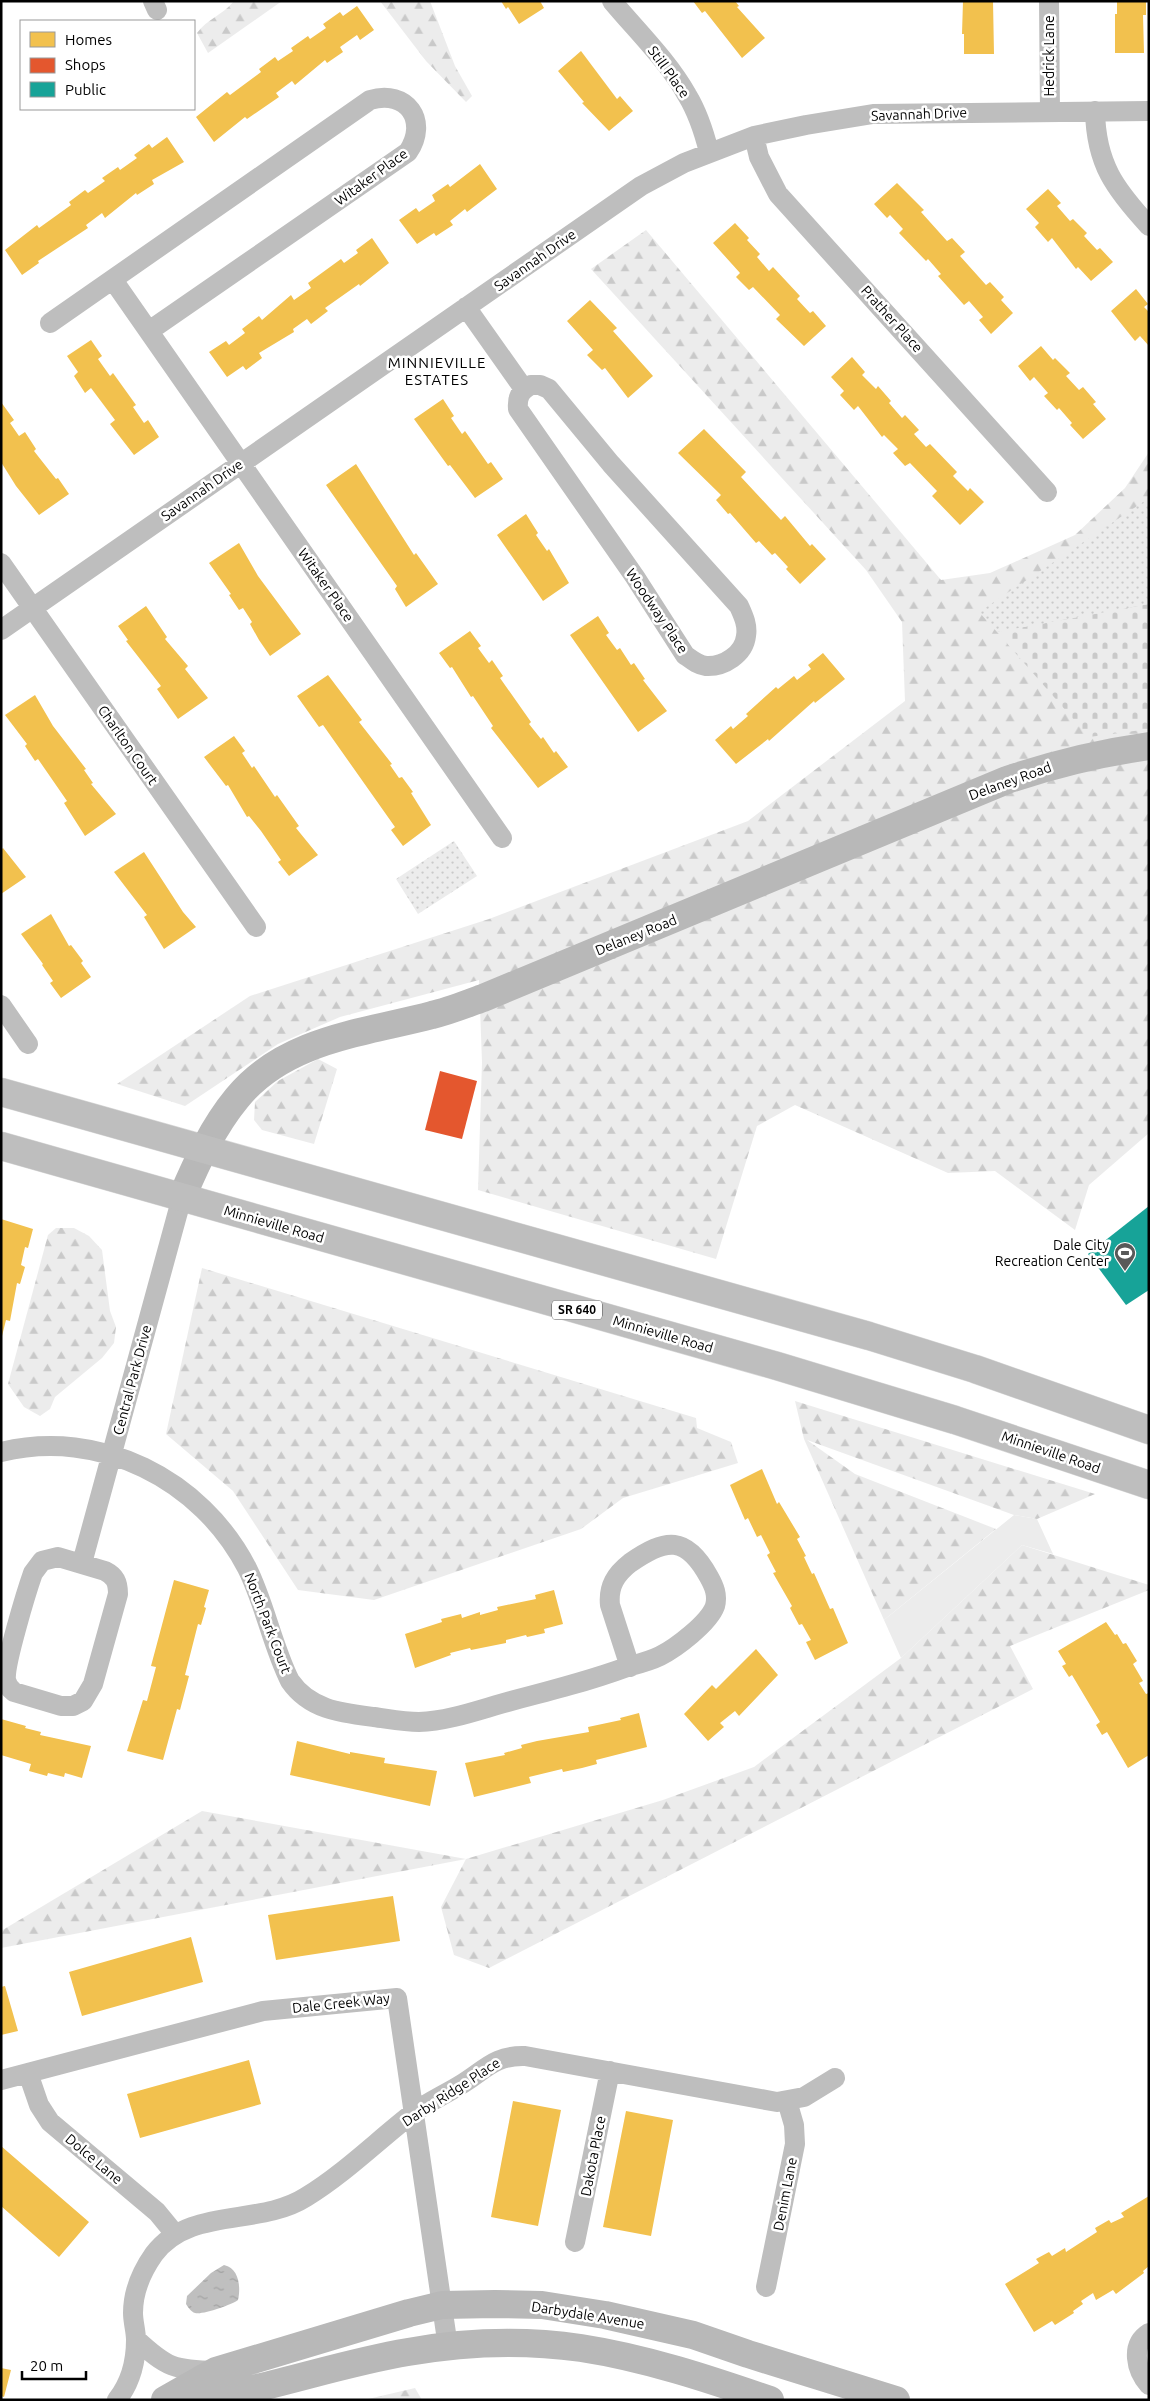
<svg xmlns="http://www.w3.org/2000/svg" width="1150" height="2401" viewBox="0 0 1150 2401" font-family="Ubuntu,sans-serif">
<defs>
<pattern id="forest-firs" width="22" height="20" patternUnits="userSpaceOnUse" patternTransform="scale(1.25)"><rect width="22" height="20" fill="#ececec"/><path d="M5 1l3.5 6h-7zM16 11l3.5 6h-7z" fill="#c9c9c9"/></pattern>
<pattern id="cemetery-stones" width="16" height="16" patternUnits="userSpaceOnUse" patternTransform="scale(1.25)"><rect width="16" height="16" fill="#ececec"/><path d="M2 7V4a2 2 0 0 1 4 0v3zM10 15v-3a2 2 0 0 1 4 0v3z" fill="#c9c9c9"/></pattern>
<pattern id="park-dots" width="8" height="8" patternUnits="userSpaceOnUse" patternTransform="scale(1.25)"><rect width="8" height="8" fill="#ececec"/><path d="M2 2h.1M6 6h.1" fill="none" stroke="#c9c9c9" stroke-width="1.8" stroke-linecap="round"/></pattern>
<pattern id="water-ripples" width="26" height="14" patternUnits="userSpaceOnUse" patternTransform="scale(1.25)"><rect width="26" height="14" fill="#bfbfbf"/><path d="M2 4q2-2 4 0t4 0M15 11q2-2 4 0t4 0" fill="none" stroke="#a2a2a2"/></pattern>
</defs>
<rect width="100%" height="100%" fill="#fff"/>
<path fill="#ececec" d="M1014,1515L1037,1519L1053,1554L1022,1545L901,1658L884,1620Z"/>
<path fill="url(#forest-firs)" d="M234,1H282L208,53L197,33C207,19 223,15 234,1Z
M380,1H430L455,66L472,96L466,102L426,61Z
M646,230L941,580L990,573L1075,535L1125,488L1149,452V1133L1089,1185L1075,1230L995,1171L948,1173L795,1105L757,1126L716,1259L478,1190L482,1062L479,980L340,1017L278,1044L185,1106L117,1084L250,996L489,919L748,821L905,701L902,622L866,570L591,269Z
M318,1059L337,1069L314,1144L262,1130L254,1120L255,1102L278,1081Z
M56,1228H74L89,1236L102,1250L110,1311L116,1327L114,1343L102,1358L55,1397L50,1409L40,1416L24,1407L8,1384L48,1235Z
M202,1268L696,1418L697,1428L731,1442L738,1463L623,1498L581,1529L374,1600L298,1590L233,1491L166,1434Z
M795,1401L1095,1494L1037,1519L1014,1515L807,1440L855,1474L996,1529L884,1620L804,1439Z
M1022,1545L1149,1585V1590L1010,1646L1033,1689L489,1968L454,1955L441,1907L466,1859L1,1948V1931L202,1811L466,1859L663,1800L754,1767L901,1658Z
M415,2388L422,2400H364Z"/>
<path fill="url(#cemetery-stones)" d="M1149,604V729L1089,737L997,632Z"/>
<path fill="url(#park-dots)" d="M1149,498V604L997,632L979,612Z
M454,841L477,876L418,914L396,879Z"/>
<path fill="url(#water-ripples)" d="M224,2265C239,2268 241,2287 238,2300C231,2305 203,2315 195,2313C191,2312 188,2307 186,2304L187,2296L211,2273Z"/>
<path fill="#f2c14e" d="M501,1H540L544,8L519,24L508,7L506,9Z
M693,1H735L739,6L737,7L765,38L742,58L705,11L702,13Z
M963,1H993L994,54H964V34H962Z
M1117,1H1146V15H1143L1144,53H1115V14H1117Z
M357,6L374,30L360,40L357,35L340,47L343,52L327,63L325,60L295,85L292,81L276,93L279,97L247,119L245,117L214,142L196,117L227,92L230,95L261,72L259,69L275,57L278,61L293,51L291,48L308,36L310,39L326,28L323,24L340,12L343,16Z
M581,51L617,99L620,96L633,111L609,131L582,103L584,102L558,71Z
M167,137L184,162L152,180L154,184L137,195L136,193L105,218L102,213L86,225L88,228L38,261L39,263L22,275L5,250L37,225L39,228L71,205L69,202L85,190L88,193L105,181L102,178L118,167L120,170L137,158L134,155L149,144L152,148Z
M480,164L497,189L467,212L465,209L450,221L453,225L436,236L434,233L417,244L399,220L416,208L419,212L435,201L432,195L448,184L450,187Z
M897,183L924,210L921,212L947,241L952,238L965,252L960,256L986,285L990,282L1004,297L1001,300L1013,313L991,334L979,320L983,317L969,301L964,305L938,276L941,274L928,259L926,261L899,233L903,229L890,215L887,218L874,204Z
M1048,189L1061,203L1057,206L1070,221L1073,219L1087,233L1084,236L1097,250L1100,248L1113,262L1091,281L1078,267L1076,269L1052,238L1048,242L1035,227L1039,223L1026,209Z
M735,223L749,238L747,240L760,254L757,257L769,271L773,267L800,296L797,299L810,313L813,311L826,326L804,346L776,319L780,315L753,287L749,290L736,277L740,273L713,243Z
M372,238L389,263L360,286L359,284L325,308L328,311L311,324L307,319L293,329L294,332L259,353L262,358L246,370L243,366L227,377L209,352L226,341L229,345L245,333L242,329L259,316L262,320L291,295L294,300L311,288L308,283L341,259L344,263L358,253L356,250Z
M1136,289L1148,304L1144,307L1149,312V346L1140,336L1135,341L1111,311Z
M590,300L617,328L613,331L653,376L628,398L605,368L602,370L587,355L593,350L567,321Z
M91,340L102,356L98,359L110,376L113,373L136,405L133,407L144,423L148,420L159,437L134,455L110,424L115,420L91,388L85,393L74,376L78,372L67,356Z
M1041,346L1053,360L1055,358L1070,373L1066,376L1079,390L1083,387L1096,402L1093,404L1106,419L1083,439L1070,425L1072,423L1059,408L1057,410L1044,396L1048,393L1034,377L1030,381L1018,366Z
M852,357L865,372L862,375L876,389L878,386L891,401L889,403L902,418L905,415L919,430L914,434L926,447L930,444L957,472L953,476L968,491L970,488L984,502L960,525L932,496L937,491L910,463L905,466L893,453L898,449L884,435L882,437L858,406L854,410L840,395L844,391L831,377Z
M443,399L454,416L451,418L462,434L465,431L488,464L491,462L503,479L475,498L450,465L448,466L414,419Z
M1,402L14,420L10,423L19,436L25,432L36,449L34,451L56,479L58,478L69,494L39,515L16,486L1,462Z
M704,429L746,472L741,477L781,520L785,516L810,546L812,544L826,559L800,584L786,569L788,567L775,553L772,555L759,541L756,543L730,513L728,514L716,500L721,495L678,453Z
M356,464L414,555L416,553L438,584L406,607L395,589L397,586L326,485Z
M526,514L538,533L536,535L547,551L549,549L569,583L543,601L497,535Z
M239,543L258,576L301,634L270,656L259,640L250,624L252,622L243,608L239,610L229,595L231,594L209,563Z
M146,606L167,637L165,639L188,666L185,669L208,698L178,719L157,689L161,686L126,641L128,640L118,626Z
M598,616L609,633L606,635L617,650L620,648L631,665L634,663L645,679L643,680L667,711L638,732L570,635Z
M470,631L481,646L478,648L489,663L492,660L503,676L500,678L531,722L529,724L541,739L543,737L554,753L556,751L568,767L538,788L491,728L493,726L473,696L471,697L452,667L450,668L439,653Z
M823,653L845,679L815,703L814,701L769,741L768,739L736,764L715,740L731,726L733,729L748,716L746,714L776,687L778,689L794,676L797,680L811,669L808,665Z
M328,675L362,720L359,722L392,764L390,765L399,778L402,777L413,792L411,793L431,825L403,846L391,830L395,827L323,725L319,727L297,696Z
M35,695L53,726L86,769L84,770L93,783L91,784L116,814L85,836L64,803L67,801L38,759L35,761L25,746L27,744L5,715Z
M234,736L245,751L242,753L252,768L254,766L275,797L277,795L299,826L296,828L318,855L289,876L278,862L281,860L261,831L249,816L247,817L228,785L226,786L204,757Z
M3,848L26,877L1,894V850Z
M144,852L183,912L196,927L164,949L144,917L147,915L114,872Z
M51,914L69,946L71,945L83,961L81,963L91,977L61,998L50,983L53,981L42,965L43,964L21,934Z
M1,1219L33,1229L28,1248L25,1247L21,1265L25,1267L20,1284L17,1283L10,1321L6,1320L2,1336Z
M762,1469L777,1504L779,1502L800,1537L797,1539L806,1556L804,1557L812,1574L814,1573L830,1609L833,1608L848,1643L815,1660L806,1642L811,1640L802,1624L799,1625L790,1608L792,1606L773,1573L776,1572L767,1555L770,1553L761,1535L757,1537L748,1518L745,1520L730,1485Z
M174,1580L209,1590L204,1607L206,1608L201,1625L198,1624L185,1675L189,1676L180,1710L177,1709L163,1760L127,1751L143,1700L147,1701L156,1667L151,1666Z
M554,1590L563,1624L544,1629L545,1633L527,1637L526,1635L506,1640V1643L471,1650L470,1648L450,1653L451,1655L415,1668L405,1634L442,1622L441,1619L461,1614L462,1618L480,1612V1615L498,1610L497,1607L536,1599L535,1595Z
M1106,1622L1115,1635L1117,1634L1123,1644L1126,1643L1137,1661L1133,1664L1143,1681L1139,1683L1146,1694L1149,1693V1755L1128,1768L1107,1732L1102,1735L1096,1725L1100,1722L1072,1675L1069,1677L1062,1666L1066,1664L1058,1651Z
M756,1649L778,1675L739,1716L735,1711L720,1723L724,1727L708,1741L684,1714L712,1685L716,1689Z
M639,1713L647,1747L596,1760L597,1764L582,1768L563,1772L562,1769L529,1777L531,1783L474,1797L465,1763L505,1755L504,1753L522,1748L521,1745L537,1741L589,1732L588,1727L621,1720L620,1718Z
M1,1719L26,1726L25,1728L41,1732L40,1735L91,1746L82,1778L65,1773L64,1777L48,1773L47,1776L29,1771L31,1764L1,1755Z
M297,1741L350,1754V1752L385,1758L384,1763L437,1771L430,1806L290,1775Z
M393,1896L400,1941L276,1960L268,1915Z
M191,1937L203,1982L82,2016L69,1972Z
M5,1986L18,2031L1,2035V1987Z
M249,2060L261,2104L140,2138L127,2094Z
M513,2101L561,2110L538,2226L491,2217Z
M626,2111L673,2120L651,2236L603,2227Z
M1,2146L89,2222L59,2257L1,2206Z
M1149,2196V2266L1143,2271L1144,2273L1116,2294L1113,2290L1096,2300L1093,2293L1081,2301L1083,2304L1073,2311L1074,2313L1055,2325L1052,2321L1034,2332L1005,2284L1039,2263L1036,2259L1049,2252L1052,2256L1065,2248L1066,2252L1097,2232L1095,2228L1109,2220L1111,2223L1124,2217L1121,2213Z
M1,2368L11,2370L4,2397L1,2396Z"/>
<path fill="#e4572e" d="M440,1071L477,1081L462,1139L425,1130Z"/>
<path fill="#17a398" d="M1149,1206V1290L1126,1305L1088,1254Z"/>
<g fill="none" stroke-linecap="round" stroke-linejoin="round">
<g stroke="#dbdbdb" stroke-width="29">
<path id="primary" d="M1,1092L869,1336L975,1369L1149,1430
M1,1146L777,1366L955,1420L1149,1485"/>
</g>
<path stroke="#bebebe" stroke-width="20" d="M153,1L157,10
M612,1C637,31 668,61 687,95C698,113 704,132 709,152
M1049,1L1050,112
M1095,111C1096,164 1115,189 1149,226
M754,136L759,157L778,194L1047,492
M113,280L502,838
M466,307L524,389
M50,323L370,100C407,89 429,121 408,152L149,331
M531,385H540L549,389L611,464L739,606C743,615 748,625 746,636C744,654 724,667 706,666C698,665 692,660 685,655L635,577L518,409C517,397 520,391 531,385Z
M1,563L256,927
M1,630L641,186L684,163L754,136L806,125L873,114L1149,111
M1,1005L28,1044
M1,1452C100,1428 201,1479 247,1568C265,1604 272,1645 290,1681C310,1710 342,1713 374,1717C389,1719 404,1722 419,1722C450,1721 481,1709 511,1701C550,1691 589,1681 627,1667C638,1664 650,1661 660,1656C676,1648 709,1623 715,1606C718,1595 714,1586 709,1577C686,1535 666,1538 630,1563C616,1574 608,1586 610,1605L630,1667
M58,1557L105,1571C115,1576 118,1582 118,1594L93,1684L83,1701L73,1706H61L14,1692C10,1689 7,1685 6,1680C4,1665 27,1590 33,1573L42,1561Z
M82,1563L182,1197
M28,2073L39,2105L50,2122L157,2212L175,2234
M1,2080L263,2011L397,1998L448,2347
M575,2242L610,2071
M766,2287L795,2144L794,2125L787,2101
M1149,2333C1130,2345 1136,2370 1149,2385
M136,2339C167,2368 174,2370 216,2371
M117,2400C131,2382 136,2362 136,2340C136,2331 133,2322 133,2313C133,2292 142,2271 154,2254C190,2206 259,2227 306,2197C345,2173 377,2141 413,2113C428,2102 446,2094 462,2084C485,2070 495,2055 525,2056L777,2102L804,2097L835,2078"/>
<path stroke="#b8b8b8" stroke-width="28" d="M182,1197C197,1162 213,1127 237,1098C285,1039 364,1033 432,1015C449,1011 466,1004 483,998L1007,780C1054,764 1100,753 1149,746
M165,2400L216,2371L409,2313L442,2305L495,2304L542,2305L605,2315L693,2335L748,2354L896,2400
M195,2400C267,2390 336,2364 408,2352C464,2342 525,2340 581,2348C646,2358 709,2379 770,2400"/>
<use href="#primary" stroke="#bebebe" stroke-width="28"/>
</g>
<defs>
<g id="stadium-pin" transform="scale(1.125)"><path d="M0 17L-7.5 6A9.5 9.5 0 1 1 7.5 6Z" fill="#595959" stroke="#fff"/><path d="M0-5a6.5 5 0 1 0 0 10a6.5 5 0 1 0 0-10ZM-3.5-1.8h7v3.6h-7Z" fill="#fff"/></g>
</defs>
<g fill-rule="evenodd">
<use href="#stadium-pin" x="1125" y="1253"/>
</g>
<g text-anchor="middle" stroke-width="5" stroke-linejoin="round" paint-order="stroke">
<rect fill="#fff" stroke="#4c4c4c" stroke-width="1" x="552" y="1300.5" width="50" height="19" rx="4"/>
<g font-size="12" font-weight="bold" fill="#000">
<text x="577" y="1314">SR 640</text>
</g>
<g font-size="14" fill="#000" stroke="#fff">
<text transform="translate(1049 56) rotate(-90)" y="5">Hedrick Lane</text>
<text transform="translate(669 72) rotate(54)" y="5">Still Place</text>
<text transform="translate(919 114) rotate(-2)" y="5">Savannah Drive</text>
<text transform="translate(371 177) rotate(-36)" y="5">Witaker Place</text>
<text transform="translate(535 260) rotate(-35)" y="5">Savannah Drive</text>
<text transform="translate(892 319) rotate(48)" y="5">Prather Place</text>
<text transform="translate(202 490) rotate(-35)" y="5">Savannah Drive</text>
<text transform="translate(326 585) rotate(55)" y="5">Witaker Place</text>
<text transform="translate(657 611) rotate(56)" y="5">Woodway Place</text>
<text transform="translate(128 745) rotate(55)" y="5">Charlton Court</text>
<text transform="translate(1010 781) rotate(-20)" y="5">Delaney Road</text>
<text transform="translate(636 935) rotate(-22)" y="5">Delaney Road</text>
<text transform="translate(274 1224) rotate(16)" y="5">Minnieville Road</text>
<text transform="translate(663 1334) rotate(16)" y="5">Minnieville Road</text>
<text transform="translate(132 1380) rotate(-75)" y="5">Central Park Drive</text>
<text transform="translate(1051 1452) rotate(19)" y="5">Minnieville Road</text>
<text transform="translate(268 1623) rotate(69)" y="5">North Park Court</text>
<text transform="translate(341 2003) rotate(-6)" y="5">Dale Creek Way</text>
<text transform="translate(451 2092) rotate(-33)" y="5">Darby Ridge Place</text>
<text transform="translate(593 2156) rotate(-79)" y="5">Dakota Place</text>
<text transform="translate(94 2159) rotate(40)" y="5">Dolce Lane</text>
<text transform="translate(785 2194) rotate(-79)" y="5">Denim Lane</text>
<text transform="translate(588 2315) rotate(9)" y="5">Darbydale Avenue</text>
</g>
<g font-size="14" fill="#000" stroke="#fff" text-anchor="end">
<text x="1109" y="1250">Dale City<tspan x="1109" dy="16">Recreation Center</tspan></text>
</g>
<g font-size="15" letter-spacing="1" fill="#000" stroke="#fff">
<text x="437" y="368">MINNIEVILLE<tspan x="437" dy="17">ESTATES</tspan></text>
</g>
</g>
<rect width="1150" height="2401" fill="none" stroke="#000000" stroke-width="5"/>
<rect x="20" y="20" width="175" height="90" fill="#ffffff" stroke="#999999"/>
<rect x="30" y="32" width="25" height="15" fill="#f2c14e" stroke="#999999"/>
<text x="65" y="45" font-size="15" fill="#000000">Homes</text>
<rect x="30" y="58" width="25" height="15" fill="#e4572e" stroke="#999999"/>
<text x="65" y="70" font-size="15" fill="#000000">Shops</text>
<rect x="30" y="82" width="25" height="15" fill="#17a398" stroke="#999999"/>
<text x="65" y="95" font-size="15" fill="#000000">Public</text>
<path d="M22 2371v8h64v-8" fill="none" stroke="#000000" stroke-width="2.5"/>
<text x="30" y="2371" font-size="15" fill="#000000" stroke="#ffffff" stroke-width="4" paint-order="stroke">20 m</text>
</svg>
